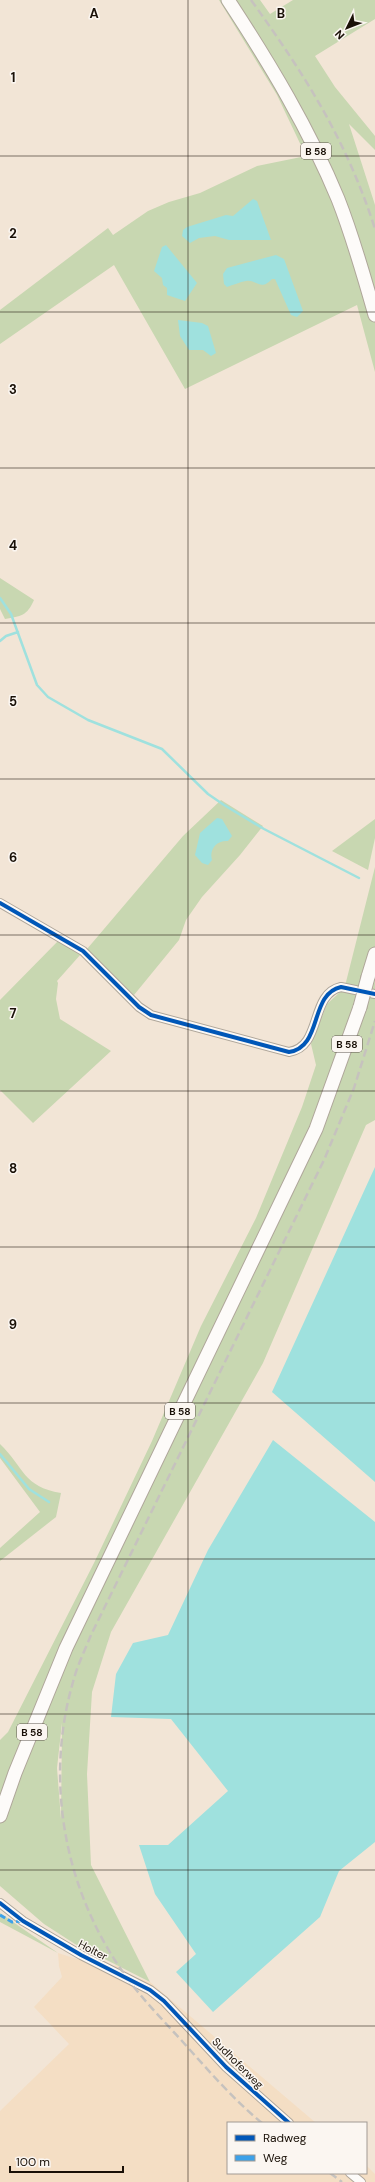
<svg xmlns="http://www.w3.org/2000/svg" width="375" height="2182" viewBox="0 0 375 2182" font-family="'DM Sans',sans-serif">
<rect width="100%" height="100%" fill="#f2e5d6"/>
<path fill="#f4dec4" d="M58,1953L118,1972L114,1965L119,1966L125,1974L150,1982L316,2123H228V2173H366V2165L375,2174V2182H0V2111L69,2044L34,2007L62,1977L59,1966Z"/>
<path fill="#c8d7b1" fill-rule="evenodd" d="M219,0H260L270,14L293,0H375V19L315,56L335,87L375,136V150L349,124L375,205V372L357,305L185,389L114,265L0,344V310L108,228L113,235L148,211L169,202L200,193L257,166L306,156L277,95Z
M0,578L34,600C27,616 21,616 5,619L0,609Z
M221,800L263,826L240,855L202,897L186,920L179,940L134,995L87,949L183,836Z
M375,819V838L368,870L332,851Z
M375,867V1120L366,1125L263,1363L111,1632L92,1692L87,1774L91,1865L150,1982L75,1944L44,1924L0,1886V1740L8,1732L94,1563L152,1441L201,1326L256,1218L302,1107L316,1065L311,1044L327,1004L340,992L346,982ZM62,1723L61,1819L57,1768Z
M59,940L81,954L57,981L58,983L56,999L60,1019L111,1051L33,1123L0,1090V1000Z
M0,1444C24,1467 23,1487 61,1493L56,1517L0,1561V1548L40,1512L0,1458Z
M0,1913L58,1953L0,1922Z"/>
<path fill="#9fe1de" d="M253,199L257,201L271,240H229L215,236L199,238L190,243L182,236L183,230L187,227L226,215L233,216Z
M166,245L197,283L185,301L167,295V288L163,285L162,278L154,271L162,247Z
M276,255L284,259L303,311L297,317L291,315L275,279H272C260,292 257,279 246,281C240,282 233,285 227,287L224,284L223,274L227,268Z
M178,320L202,323L208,326L216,353L211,356L203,350H189L180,336Z
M217,818L222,819L232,836L228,841C216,840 209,850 212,860L208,865L202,863L195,855L200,833Z
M375,1167V1482L272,1392Z
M273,1440L375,1522V1842L339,1871L320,1917L213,2012L176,1972L196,1954L155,1894L139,1845H168L228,1791L171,1719L111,1717L116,1674L133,1643L168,1635L208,1550Z"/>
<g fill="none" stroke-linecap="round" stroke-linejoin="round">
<path stroke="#9fe1de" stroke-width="2.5" d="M0,598L11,614L37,685L48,697L88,720L162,749L208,794L224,805L264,829L359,878
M0,641L6,636L18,632
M0,1454L29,1489L49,1502"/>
<g stroke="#afa69a" stroke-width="10">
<path id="street" d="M0,903L83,951L139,1007L151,1015L289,1052C323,1047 309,994 341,987L375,994
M0,1903L23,1921L81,1955L150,1990L164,2001L226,2067L289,2123
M350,2173L361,2182"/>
</g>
<g stroke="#afa69a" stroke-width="15">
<path id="primary" d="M228,0C270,64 309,129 338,199C353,237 364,276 375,315
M368,977L375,954
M0,1816L15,1773L66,1648L316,1129L360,1007"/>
</g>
<use href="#street" stroke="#fdfbf9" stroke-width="8"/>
<use href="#primary" stroke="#fdfbf9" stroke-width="13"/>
<path stroke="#c6c2be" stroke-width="2.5" stroke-dasharray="8 4" stroke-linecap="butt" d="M251,0C305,75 347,141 375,229
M262,2123C233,2099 208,2070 182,2041C163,2020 142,1999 125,1975C65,1892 44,1782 73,1682C77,1666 85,1650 91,1635L324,1160L354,1088L375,1021
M330,2173L342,2182"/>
<g stroke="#afa69a" stroke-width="15" stroke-linecap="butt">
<path id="primary-bridge" d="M360,1007L368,977"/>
</g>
<use href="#primary-bridge" stroke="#fdfbf9" stroke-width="13"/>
<path stroke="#3da1e9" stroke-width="3" stroke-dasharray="6 3" stroke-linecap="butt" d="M0,1915L12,1922L23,1921"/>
<g stroke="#fbf6f1" stroke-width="6">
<path id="cycleway" d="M0,903L83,951L139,1007L151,1015L289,1052C323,1047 309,994 341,987L375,994
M0,1903L23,1921L81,1955L150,1990L164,2001L226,2067L289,2123"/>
</g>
<use href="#cycleway" stroke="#0057b8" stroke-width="4"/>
</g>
<path fill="none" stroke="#191007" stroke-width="1" stroke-opacity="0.55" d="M188,0V2182M0,156H375M0,312H375M0,468H375M0,623H375M0,779H375M0,935H375M0,1091H375M0,1247H375M0,1403H375M0,1559H375M0,1714H375M0,1870H375M0,2026H375"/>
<g text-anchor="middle" stroke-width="3" stroke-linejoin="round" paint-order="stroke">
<g fill="#fbf6f1" stroke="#5d554d" stroke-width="1">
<rect x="301" y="143" width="30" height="16" rx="3"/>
<rect x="332" y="1036" width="30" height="16" rx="3"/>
<rect x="165" y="1403" width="30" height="16" rx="3"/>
<rect x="17" y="1724" width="30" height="16" rx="3"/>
</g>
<g font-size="10" font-weight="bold" fill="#191007">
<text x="316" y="155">B 58</text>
<text x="347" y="1048">B 58</text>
<text x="180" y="1415">B 58</text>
<text x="32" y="1736">B 58</text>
</g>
<g font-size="11" fill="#191007" stroke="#fbf6f1">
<text transform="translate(93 1950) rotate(27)" y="4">Holter</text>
<text transform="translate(238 2063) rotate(45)" y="4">Sudhoferweg</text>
</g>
</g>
<g font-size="13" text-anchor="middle" font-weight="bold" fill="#191007" stroke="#fbf6f1" stroke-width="3" stroke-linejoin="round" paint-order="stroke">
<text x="94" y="18">A</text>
<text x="281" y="18">B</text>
<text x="13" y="82">1</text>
<text x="13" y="238">2</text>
<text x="13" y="394">3</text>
<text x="13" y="550">4</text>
<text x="13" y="706">5</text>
<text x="13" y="862">6</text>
<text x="13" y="1018">7</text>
<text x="13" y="1173">8</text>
<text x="13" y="1329">9</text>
</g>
<rect x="227" y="2122" width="140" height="52" fill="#fbf6f1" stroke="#a19a93"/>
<rect x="235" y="2135" width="20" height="6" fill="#0057b8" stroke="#a19a93"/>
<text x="263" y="2142" font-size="12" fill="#191007">Radweg</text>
<rect x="235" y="2155" width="20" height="6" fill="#3da1e9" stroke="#a19a93"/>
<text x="263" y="2162" font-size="12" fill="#191007">Weg</text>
<g transform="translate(347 28) rotate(227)" stroke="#fbf6f1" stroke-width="3" paint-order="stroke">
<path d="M0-3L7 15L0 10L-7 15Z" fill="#191007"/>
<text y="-6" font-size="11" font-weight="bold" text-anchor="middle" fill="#191007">N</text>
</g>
<path d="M10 2166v6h113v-6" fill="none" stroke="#191007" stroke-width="2"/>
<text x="16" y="2166" font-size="12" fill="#191007" stroke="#fbf6f1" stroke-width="3" paint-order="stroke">100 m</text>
</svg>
